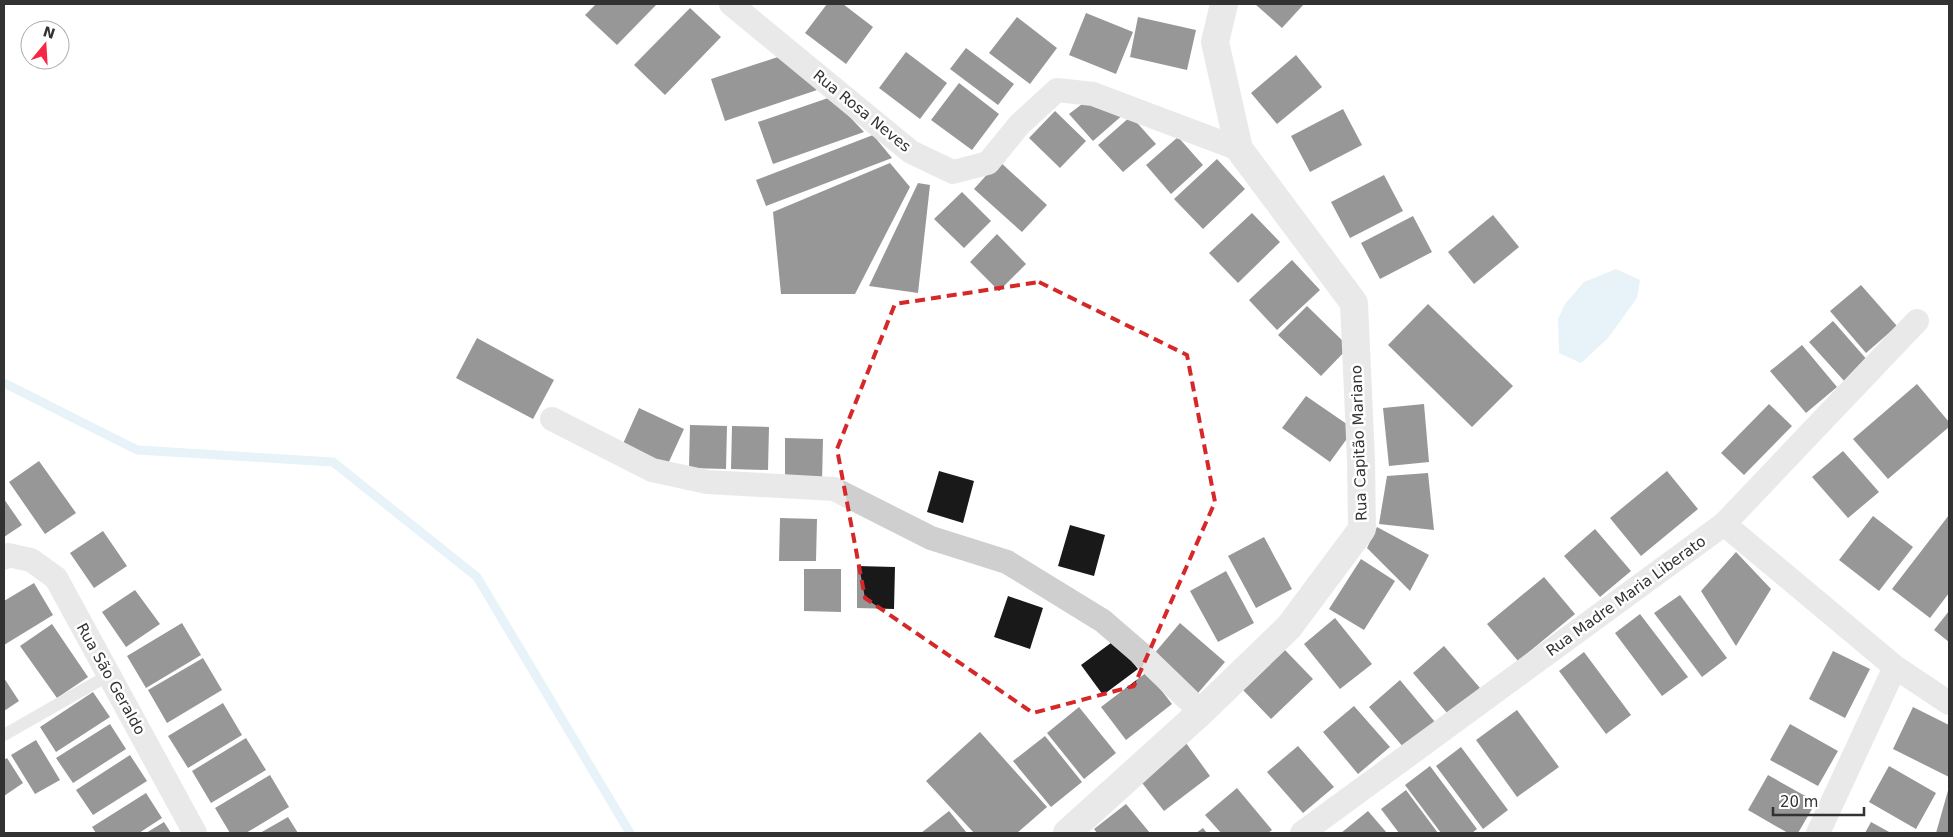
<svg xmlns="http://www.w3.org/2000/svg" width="1953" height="837" viewBox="0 0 1953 837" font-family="'DejaVu Sans',sans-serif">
<rect width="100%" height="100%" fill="#fff"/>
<path fill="#cae4f0" d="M1616,269L1640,280L1637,298L1608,338L1581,363L1559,353L1558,319L1565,304L1584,282Z"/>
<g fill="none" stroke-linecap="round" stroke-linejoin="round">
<path stroke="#cae4f0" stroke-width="9" d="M4,383L137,450L333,462L477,577L630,833"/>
</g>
<path fill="#191919" d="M596,4H657L617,45L585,15Z
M827,4H843L873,27L846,64L805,33Z
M1255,4H1304L1282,28Z
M690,8L721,37L665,95L634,65Z
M1086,13L1133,32L1116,74L1069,55Z
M1017,17L1057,48L1030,84L989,53Z
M1138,17L1196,30L1187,70L1130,57Z
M966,48L1014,84L998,105L950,69Z
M906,52L947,83L920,119L879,88Z
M784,55L817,90L725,121L711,79Z
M1296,55L1322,87L1277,124L1251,93Z
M959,83L999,114L972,150L931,120Z
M831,97L864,132L773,164L758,122Z
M1086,101L1125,113L1093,141L1069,114Z
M1343,109L1362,145L1310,172L1291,136Z
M1055,111L1086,141L1060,168L1029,138Z
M1131,116L1156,144L1123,172L1098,145Z
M873,135L892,158L766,206L756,180Z
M1178,137L1203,165L1171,194L1146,165Z
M1217,159L1245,189L1203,229L1174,199Z
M999,161L1047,205L1022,232L974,189Z
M890,163L910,187L855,294H781L773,212Z
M1384,175L1403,211L1350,238L1331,202Z
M918,183L930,185L918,293L869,286Z
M962,192L991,221L964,248L934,219Z
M1252,213L1280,242L1238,283L1209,253Z
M1493,215L1519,247L1474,284L1448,252Z
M1413,216L1432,252L1380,279L1361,243Z
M997,234L1026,264L999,291L970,262Z
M1292,260L1320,290L1277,330L1249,300Z
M1861,285L1897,326L1866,353L1830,311Z
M1428,304L1513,386L1472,427L1388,345Z
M1307,306L1349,347L1321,376L1278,335Z
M1833,321L1869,362L1846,383L1809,342Z
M477,338L554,380L533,419L456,378Z
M1802,345L1837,387L1806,413L1770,371Z
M1917,384L1949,422V427L1888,479L1853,439Z
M1306,396L1354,429L1330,462L1282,428Z
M1424,404L1429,462L1389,466L1383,408Z
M1769,404L1792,426L1744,475L1721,453Z
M639,408L684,429L667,466L622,446Z
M690,425L727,426L726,469L689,468Z
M732,426L769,427L768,470L731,469Z
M785,438L823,439L822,482L785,481Z
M1843,451L1879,492L1848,518L1812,477Z
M39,461L76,513L45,534L9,482Z
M939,471L974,481L963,523L927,512Z
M1667,471L1698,509L1641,556L1610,518Z
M1428,473L1434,530L1379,524L1387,476Z
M4,499L22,525L4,537Z
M1949,515V593L1930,618L1892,589Z
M1873,516L1913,547L1879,591L1839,560Z
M780,518L817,519L816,561H779Z
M1070,525L1105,535L1094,576L1058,566Z
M1377,527L1429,555L1410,591L1367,548Z
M1595,529L1631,571L1600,597L1564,556Z
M103,531L127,566L94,588L70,553Z
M1264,537L1292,589L1256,608L1228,556Z
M1736,552L1771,589L1736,646L1701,591Z
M1361,559L1395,581L1364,630L1329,609Z
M857,566L895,567L894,609L857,608Z
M804,569H841V612L804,611Z
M1226,571L1254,623L1218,642L1190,591Z
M1544,577L1575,614L1518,661L1487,624Z
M34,583L53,615L4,645V601Z
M135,590L160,624L126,647L102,612Z
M1680,595L1727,658L1702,677L1654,613Z
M1008,596L1043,608L1030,649L994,637Z
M1949,611V642L1934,630Z
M1640,614L1688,677L1662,696L1615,633Z
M1335,618L1372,664L1340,689L1304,644Z
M182,623L201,655L146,688L127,656Z
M1180,623L1225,662L1198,693L1153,655Z
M52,624L88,677L57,698L20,646Z
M1115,640L1138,669L1103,695L1081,665Z
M1444,646L1480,688L1448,714L1413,673Z
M1285,650L1313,679L1271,719L1243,690Z
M1833,651L1870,669L1845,718L1809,699Z
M1584,652L1631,715L1606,734L1559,671Z
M203,658L222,690L167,723L148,690Z
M1147,672L1172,704L1126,740L1101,707Z
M4,678L19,701L4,711Z
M1400,680L1435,722L1404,748L1369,707Z
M93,692L110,717L56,752L40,727Z
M223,703L242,735L188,768L168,736Z
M1354,706L1390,747L1358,774L1323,732Z
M1079,707L1116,753L1084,779L1047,733Z
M1913,707L1949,725V777L1893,749Z
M1517,710L1559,767L1517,797L1476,740Z
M110,724L126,749L73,783L56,758Z
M1790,724L1838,751L1818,786L1770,760Z
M980,732L1047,807L1017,833H974L926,781Z
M1045,736L1082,782L1051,807L1013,761Z
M246,738L266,770L211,803L192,771Z
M36,740L60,780L35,794L11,755Z
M1186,743L1210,776L1164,811L1139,779Z
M1298,746L1334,787L1303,813L1267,772Z
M1461,747L1508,810L1483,829L1436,766Z
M130,755L147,781L93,815L76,790Z
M7,758L23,783L4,796V760Z
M1430,766L1477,829L1472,833H1441L1405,785Z
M1889,766L1936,793L1916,829L1869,802Z
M270,775L289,807L246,833H230L215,808Z
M1768,775L1816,802L1798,833H1788L1748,810Z
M1949,787V833H1936Z
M1237,788L1272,830L1268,833H1221L1205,815Z
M1406,790L1438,833H1399L1381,809Z
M146,793L162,818L139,833H96L92,827Z
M1126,804L1150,833H1097L1094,829Z
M949,811L967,833H921Z
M1368,811L1387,833H1341Z
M288,817L298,833H260Z
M164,822L171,833H146Z
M1871,822L1891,833H1865Z
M1203,828L1207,833H1196Z"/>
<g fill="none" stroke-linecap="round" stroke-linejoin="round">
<path stroke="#cfcfcf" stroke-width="12" d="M4,735L109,675"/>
<path stroke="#cfcfcf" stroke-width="24" d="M731,4L911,152L953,172L988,163L1019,125L1057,90L1093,94L1239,149
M552,419L652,470L707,482L834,489L931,538L1007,562L1103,621L1140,653L1201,712
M1724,524L1895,667L1949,703
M4,558L8,555L31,560L56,578L195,833
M1302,833L1724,524L1917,321
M1818,833L1895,667"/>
<path stroke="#cfcfcf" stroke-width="28" d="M1067,833L1201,712L1289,627L1362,529L1361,460L1354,303L1239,149L1215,42L1224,4"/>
</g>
<path d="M0 0H1953V837H0ZM1039,282L1187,355L1215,502L1134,686L1033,713L865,598L837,449L895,304Z" fill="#fff" fill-opacity=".55" fill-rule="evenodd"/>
<path fill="none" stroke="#d62828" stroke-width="4" stroke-dasharray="10 6" stroke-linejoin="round" d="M1039,282L1187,355L1215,502L1134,686L1033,713L865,598L837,449L895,304Z"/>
<g text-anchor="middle" stroke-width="5" stroke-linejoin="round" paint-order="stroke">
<g font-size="15" fill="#323232" stroke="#fff">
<text transform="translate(862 111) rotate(39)" y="5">Rua Rosa Neves</text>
<text transform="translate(1359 443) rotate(-92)" y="5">Rua Capitão Mariano</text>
<text transform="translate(1626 596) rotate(-36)" y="5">Rua Madre Maria Liberato</text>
<text transform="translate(111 679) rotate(61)" y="5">Rua São Geraldo</text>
</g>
</g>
<rect width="1953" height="837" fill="none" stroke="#323232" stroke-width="10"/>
<g transform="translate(45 45) rotate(18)"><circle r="24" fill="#ffffff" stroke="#adadad"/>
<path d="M0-4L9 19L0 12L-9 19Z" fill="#f62644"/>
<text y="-8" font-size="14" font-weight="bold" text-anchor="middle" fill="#323232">N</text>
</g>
<path d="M1773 807v8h91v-8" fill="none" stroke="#323232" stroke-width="2.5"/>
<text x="1780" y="807" font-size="15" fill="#323232" stroke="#ffffff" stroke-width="4" paint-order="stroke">20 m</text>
</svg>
